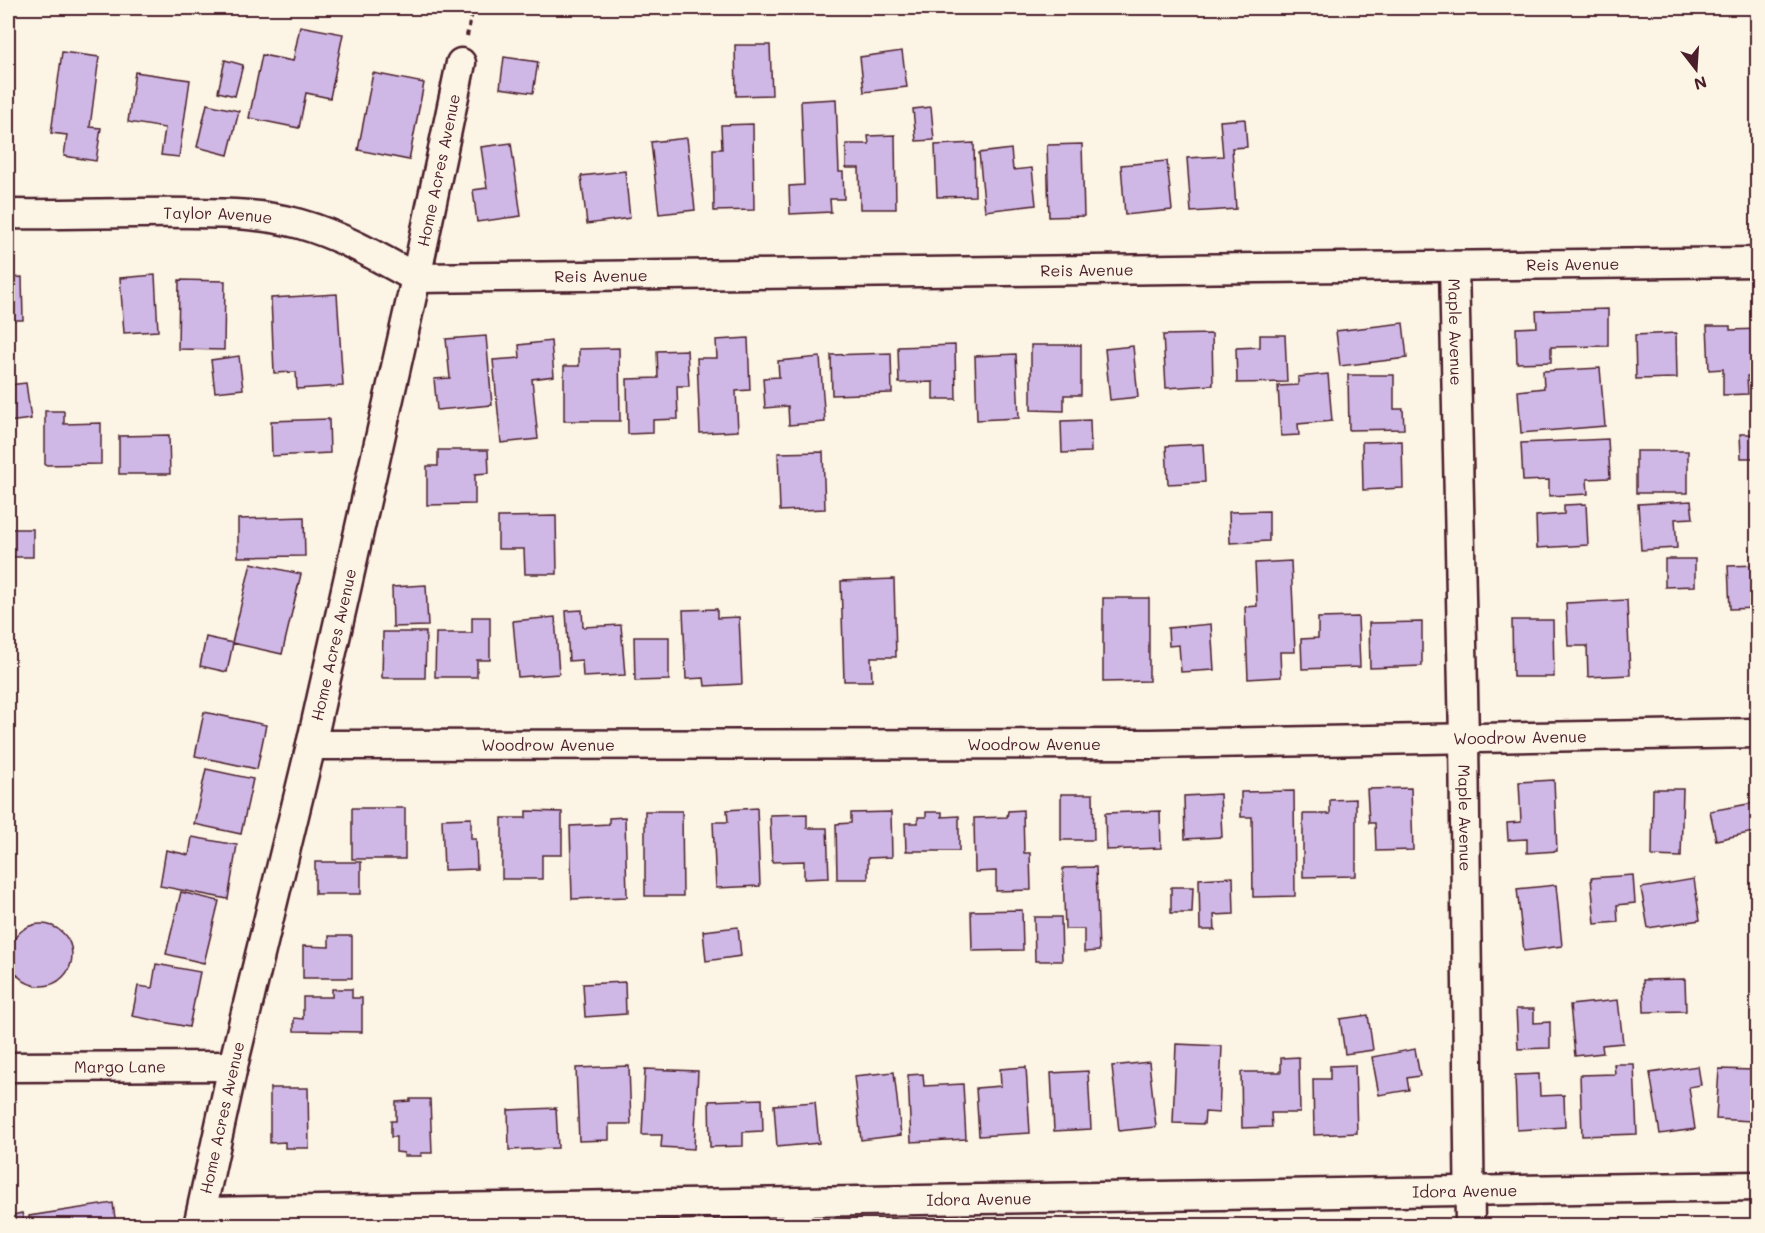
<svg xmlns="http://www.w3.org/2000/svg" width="1765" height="1233" viewBox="0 0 1765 1233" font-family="Mali,sans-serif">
<rect width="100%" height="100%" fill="#fcf5e5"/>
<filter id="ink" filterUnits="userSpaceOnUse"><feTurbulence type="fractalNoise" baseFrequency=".0167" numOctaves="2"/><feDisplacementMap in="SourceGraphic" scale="12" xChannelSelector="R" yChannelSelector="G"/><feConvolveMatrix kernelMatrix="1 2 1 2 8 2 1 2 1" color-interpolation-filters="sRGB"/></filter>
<g filter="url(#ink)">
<path fill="#cfb7e6" stroke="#4a1f2b" stroke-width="1.5" d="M300,26L343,34L330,98L306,93L299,128L249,118L262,55L293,61Z
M735,45H770L772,95L736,96Z
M902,51L907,87L864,92L860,57Z
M62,52L99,57L90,127L101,128L96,161L64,156L67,135L51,133Z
M504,57L538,62L533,93L500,88Z
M225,60L243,65L235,96L218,92Z
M135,72L190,80L179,157L161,155L165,128L128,122Z
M373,73L424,83L409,160L358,150Z
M836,99L839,172H843L844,199H830L831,212L790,214L789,186L804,185L801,101Z
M207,104L239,111L228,155L197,147Z
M931,107L934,140L916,141L913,109Z
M1245,119L1247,147L1232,148L1236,209L1191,212L1187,158L1223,156L1220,121Z
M753,124L754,210L714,211L713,149H722L721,125Z
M895,135L896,209H860L859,168H846V144H869L868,136Z
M687,138L695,210L659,214L651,142Z
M511,143L521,216L477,222L473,190L487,188L481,147Z
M974,143L975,196L937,197L935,145Z
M1082,144L1084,216L1049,217L1047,145Z
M1011,149L1013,170L1032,168L1036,205L985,211L979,153Z
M1167,161L1172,210L1125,215L1121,165Z
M625,171L630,218L587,224L581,176Z
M155,275L158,331L124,333L120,278Z
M22,277L23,320H8V278Z
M179,280L225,281L224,350L178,349Z
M337,294L343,386L297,389L296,372L274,373L271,298Z
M1608,309V346L1551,347V362L1517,363L1516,328L1537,327L1536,311Z
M1403,323L1407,358L1340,366L1336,331Z
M1707,326H1730V330L1758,329V376H1747L1748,394L1723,395V369L1709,370Z
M1676,333L1677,378L1636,379L1635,335Z
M1212,334L1213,385L1166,388L1163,335Z
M1260,335H1285L1287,382L1237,383L1236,348L1260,347Z
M486,336L492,405L437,410L434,379L450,378L446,339Z
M748,338L750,390L736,391L738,431L700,433L697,358H717L716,340Z
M551,341L554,376L532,379L538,439L501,443L493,360L520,358L519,345Z
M955,345L956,399H933V382L899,383L898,347Z
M1031,345H1081V395H1064V411L1031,410Z
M1133,346L1138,397L1110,400L1105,349Z
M619,348L620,421H564V366H579V349Z
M687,350L689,386H677L678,419L653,420V433L628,434L627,379L658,378L657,351Z
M891,353L892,393L832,395L831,355Z
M1016,354L1019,418L977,420L975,356Z
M239,356L243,389L215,392L211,360Z
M820,357L825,422L789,425L788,406L765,408L763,378L779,377L778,361Z
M1600,368L1605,426L1521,433L1518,391L1544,388L1543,371Z
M1328,374L1332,421L1298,424L1299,435L1281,436L1278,386L1298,385V377Z
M1348,375H1394V409H1403L1404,429L1349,430Z
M26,383L31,419L8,422V385Z
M45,411H64V424L101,423V464L45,465Z
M329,419L330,453L272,456L271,421Z
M1090,420L1091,452L1062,453L1061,421Z
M1757,426H1758V458H1741L1740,434H1757Z
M169,435L170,474H119V436Z
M1608,439L1610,478L1587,479L1588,494L1549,496V480L1523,481L1521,443Z
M1402,441L1403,488L1363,490L1362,442Z
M1203,444L1205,482L1168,484L1166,446Z
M438,450H488L489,473L475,474V504L427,505V466H438Z
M1636,451H1688V493H1636Z
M823,452L825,509L780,511L778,453Z
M1691,501L1693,518L1675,519L1677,548L1641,550L1638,504Z
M1586,504L1588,545L1537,548L1536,516L1564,514V505Z
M1269,511V541L1230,543L1229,512Z
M556,516L557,574H525L524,549H498V517Z
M304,517L305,556L238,557V519Z
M8,529H33V557H8Z
M1665,559H1695V586L1665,587Z
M1291,561L1295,652H1280L1281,677L1248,679L1245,607L1257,606L1255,563Z
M251,563L301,574L282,654L232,643Z
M1758,565V608L1730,609L1728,566Z
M894,579L896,657H871L872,681H844L841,581Z
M426,585L428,626L393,627L392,587Z
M1103,598H1149V681L1103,682Z
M1627,600L1630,675L1588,677L1587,646H1568L1566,603Z
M717,609V618L739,617L742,684L705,686L704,678L686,679L683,610Z
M582,610L583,627L621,625L625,675L583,677L582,660L569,661L566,611Z
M472,617H490V660H477V677H435L436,633H472Z
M555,617L559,674L518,677L513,621Z
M1358,617L1360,667L1302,669L1301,639L1318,638V618Z
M1512,620H1553L1554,677H1513Z
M1422,622V666L1370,668L1369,623Z
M1211,624L1214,670L1181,672L1179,645L1169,646L1168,628Z
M383,632H426L425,678H382Z
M206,637L233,643L227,672L200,666Z
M634,637H669V680L635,681Z
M204,712L266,725L257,769L195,756Z
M206,769L253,779L241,834L194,824Z
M1554,780L1557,851L1527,853V839L1508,840L1507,823L1521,822L1519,782Z
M1411,788L1413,850L1376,851L1375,823H1369L1367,789Z
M1653,789H1683L1681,857L1652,856Z
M1294,791L1295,896L1253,897L1252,817H1241V792Z
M1061,794H1093L1094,840H1061Z
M1220,794L1222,837L1185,839L1184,796Z
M1356,799V876L1303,877V814H1330V800Z
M1754,803L1758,831L1716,840L1710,811Z
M352,808H405V859H352Z
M757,808L760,886L716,888L713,822H728L727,810Z
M1023,810L1024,853H1030L1031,890L996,891V871L975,872L974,818L1007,817L1008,811Z
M526,811L562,812V855H542V879H502V818H526Z
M645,811H682L683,896H645Z
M1160,811L1161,848L1106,850L1105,813Z
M891,812L892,857L868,858V879H837L836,824L851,823V813Z
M926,812H942V817L959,816V851H906L905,823H918V817H926Z
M807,814V828H827L829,878L804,879V861L772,862L770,815Z
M625,817L627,897L572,899L570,826L609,824V818Z
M471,818V839H476L477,869L444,870L442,819Z
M192,837L237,845L228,899L160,886L166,850L189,855Z
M315,862H361V894H315Z
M1096,867L1099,951L1084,952V929H1065L1063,868Z
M1633,875L1635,903L1617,905L1618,922L1595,924L1591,878Z
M1233,877L1234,914L1214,915L1215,930H1200L1199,879Z
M1694,879L1700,920L1648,928L1641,888Z
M1556,885L1562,946L1524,951L1517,889Z
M1171,887H1193L1192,913H1171Z
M181,892L219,901L204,963L166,954Z
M1022,910L1023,950L972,951L971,911Z
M1034,917H1061L1062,961H1035Z
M10 955a31 31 0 1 1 62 0a31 31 0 1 1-62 0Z
M738,927L741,956L706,961L703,931Z
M329,936H352V978H303V946L329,947Z
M156,964L200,972L189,1027L132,1016L138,986L152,988Z
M1685,979L1686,1011L1644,1012L1643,980Z
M625,982L626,1014L585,1017L583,984Z
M332,989H352V998H362V1032L294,1031V1018L303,1019V997H332Z
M1618,1000L1623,1043L1602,1045L1603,1053L1575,1056L1570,1005Z
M1516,1009H1534V1023L1550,1022V1048L1518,1049Z
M1368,1015L1373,1050L1345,1054L1340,1019Z
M1176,1044L1222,1046L1219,1113L1205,1112L1204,1124L1173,1123Z
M1415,1049L1420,1076L1407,1078L1409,1090L1379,1095L1372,1057Z
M1299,1057L1300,1113H1271L1272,1127L1242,1128L1241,1072H1281V1058Z
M1149,1062L1156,1127L1119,1131L1112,1066Z
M1614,1064H1634L1637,1134L1582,1136L1580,1075L1615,1074Z
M1355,1065L1357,1133L1314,1135L1313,1079H1330V1066Z
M629,1066L631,1124H609V1140L579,1141L576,1068Z
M1698,1066L1701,1085L1689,1087L1695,1129L1660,1134L1650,1073Z
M1026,1067L1030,1133L979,1136L976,1088L1001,1086L1000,1069Z
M645,1069L698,1071L694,1149L661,1147L662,1135H642Z
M1719,1069L1754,1070L1751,1121L1716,1119Z
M1088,1071L1091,1129L1054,1131L1051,1073Z
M894,1072L901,1135L861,1140L854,1076Z
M923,1074L924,1086L963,1084L966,1139L911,1142L908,1075Z
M1539,1074L1540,1096L1564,1095L1565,1127L1517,1130L1515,1075Z
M270,1088H308L309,1148H285V1142L270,1143Z
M410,1099H430L432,1153H421V1156H404V1153L396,1152V1137H391V1121H396V1102L410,1101Z
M762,1099L763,1131L743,1132V1146L710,1147L709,1101Z
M815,1102L819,1143L777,1147L774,1105Z
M556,1108L558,1148L509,1150L508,1110Z
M113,1203L116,1226H30L29,1216Z
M22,1213L25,1226H8V1216Z"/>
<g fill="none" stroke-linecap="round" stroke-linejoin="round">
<g stroke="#4a1f2b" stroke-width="33">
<g id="street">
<path id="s1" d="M8,214C69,215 130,212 191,213C227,213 265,214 300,224C342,236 378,257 416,278L1758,262"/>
<path id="s2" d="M1454,266L1464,738L1470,1226"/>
<path id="s3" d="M311,745L1151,744L1758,733"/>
<path id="s4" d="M8,1067L233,1066"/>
<path id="s5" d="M202,1212L1758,1186"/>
<path id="s6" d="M198,1226L233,1066L311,745L416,278L461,63"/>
</g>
</g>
<path stroke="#4a1f2b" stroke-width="4" stroke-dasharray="4.5 4.5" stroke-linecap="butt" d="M467,36L473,8"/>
<use href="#street" stroke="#fcf5e5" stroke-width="28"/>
</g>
</g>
<g text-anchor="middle" stroke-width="4.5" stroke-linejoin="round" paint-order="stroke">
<g font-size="16" fill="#4a1f2b" stroke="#fcf5e5">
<text dy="6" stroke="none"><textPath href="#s6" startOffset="1083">Home Acres Avenue</textPath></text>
<text dy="6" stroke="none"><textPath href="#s1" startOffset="210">Taylor Avenue</textPath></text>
<text dy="6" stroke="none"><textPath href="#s1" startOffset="1578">Reis Avenue</textPath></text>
<text dy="6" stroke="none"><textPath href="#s1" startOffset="1092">Reis Avenue</textPath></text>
<text dy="6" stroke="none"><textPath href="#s1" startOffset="606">Reis Avenue</textPath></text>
<text dy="6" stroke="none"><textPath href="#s2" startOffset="66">Maple Avenue</textPath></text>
<text dy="6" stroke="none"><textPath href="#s6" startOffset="597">Home Acres Avenue</textPath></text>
<text dy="6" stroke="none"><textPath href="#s3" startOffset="1209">Woodrow Avenue</textPath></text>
<text dy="6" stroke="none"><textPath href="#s3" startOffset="237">Woodrow Avenue</textPath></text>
<text dy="6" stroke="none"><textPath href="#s3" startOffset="723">Woodrow Avenue</textPath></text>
<text dy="6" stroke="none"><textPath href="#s2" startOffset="552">Maple Avenue</textPath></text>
<text dy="6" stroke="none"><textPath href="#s4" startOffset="112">Margo Lane</textPath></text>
<text dy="6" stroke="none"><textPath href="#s6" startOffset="111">Home Acres Avenue</textPath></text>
<text dy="6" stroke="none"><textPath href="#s5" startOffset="1263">Idora Avenue</textPath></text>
<text dy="6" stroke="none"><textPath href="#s5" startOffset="777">Idora Avenue</textPath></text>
</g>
</g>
<rect width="1765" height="1233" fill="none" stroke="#fcf5e5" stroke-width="30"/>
<rect x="15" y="15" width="1735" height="1203" fill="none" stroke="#4a1f2b" stroke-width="2" filter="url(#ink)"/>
<g transform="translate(1696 69) rotate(163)" stroke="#fcf5e5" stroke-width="4.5" paint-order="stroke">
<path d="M0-4.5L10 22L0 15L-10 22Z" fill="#4a1f2b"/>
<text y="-9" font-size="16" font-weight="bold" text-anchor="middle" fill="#4a1f2b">N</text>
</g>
</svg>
